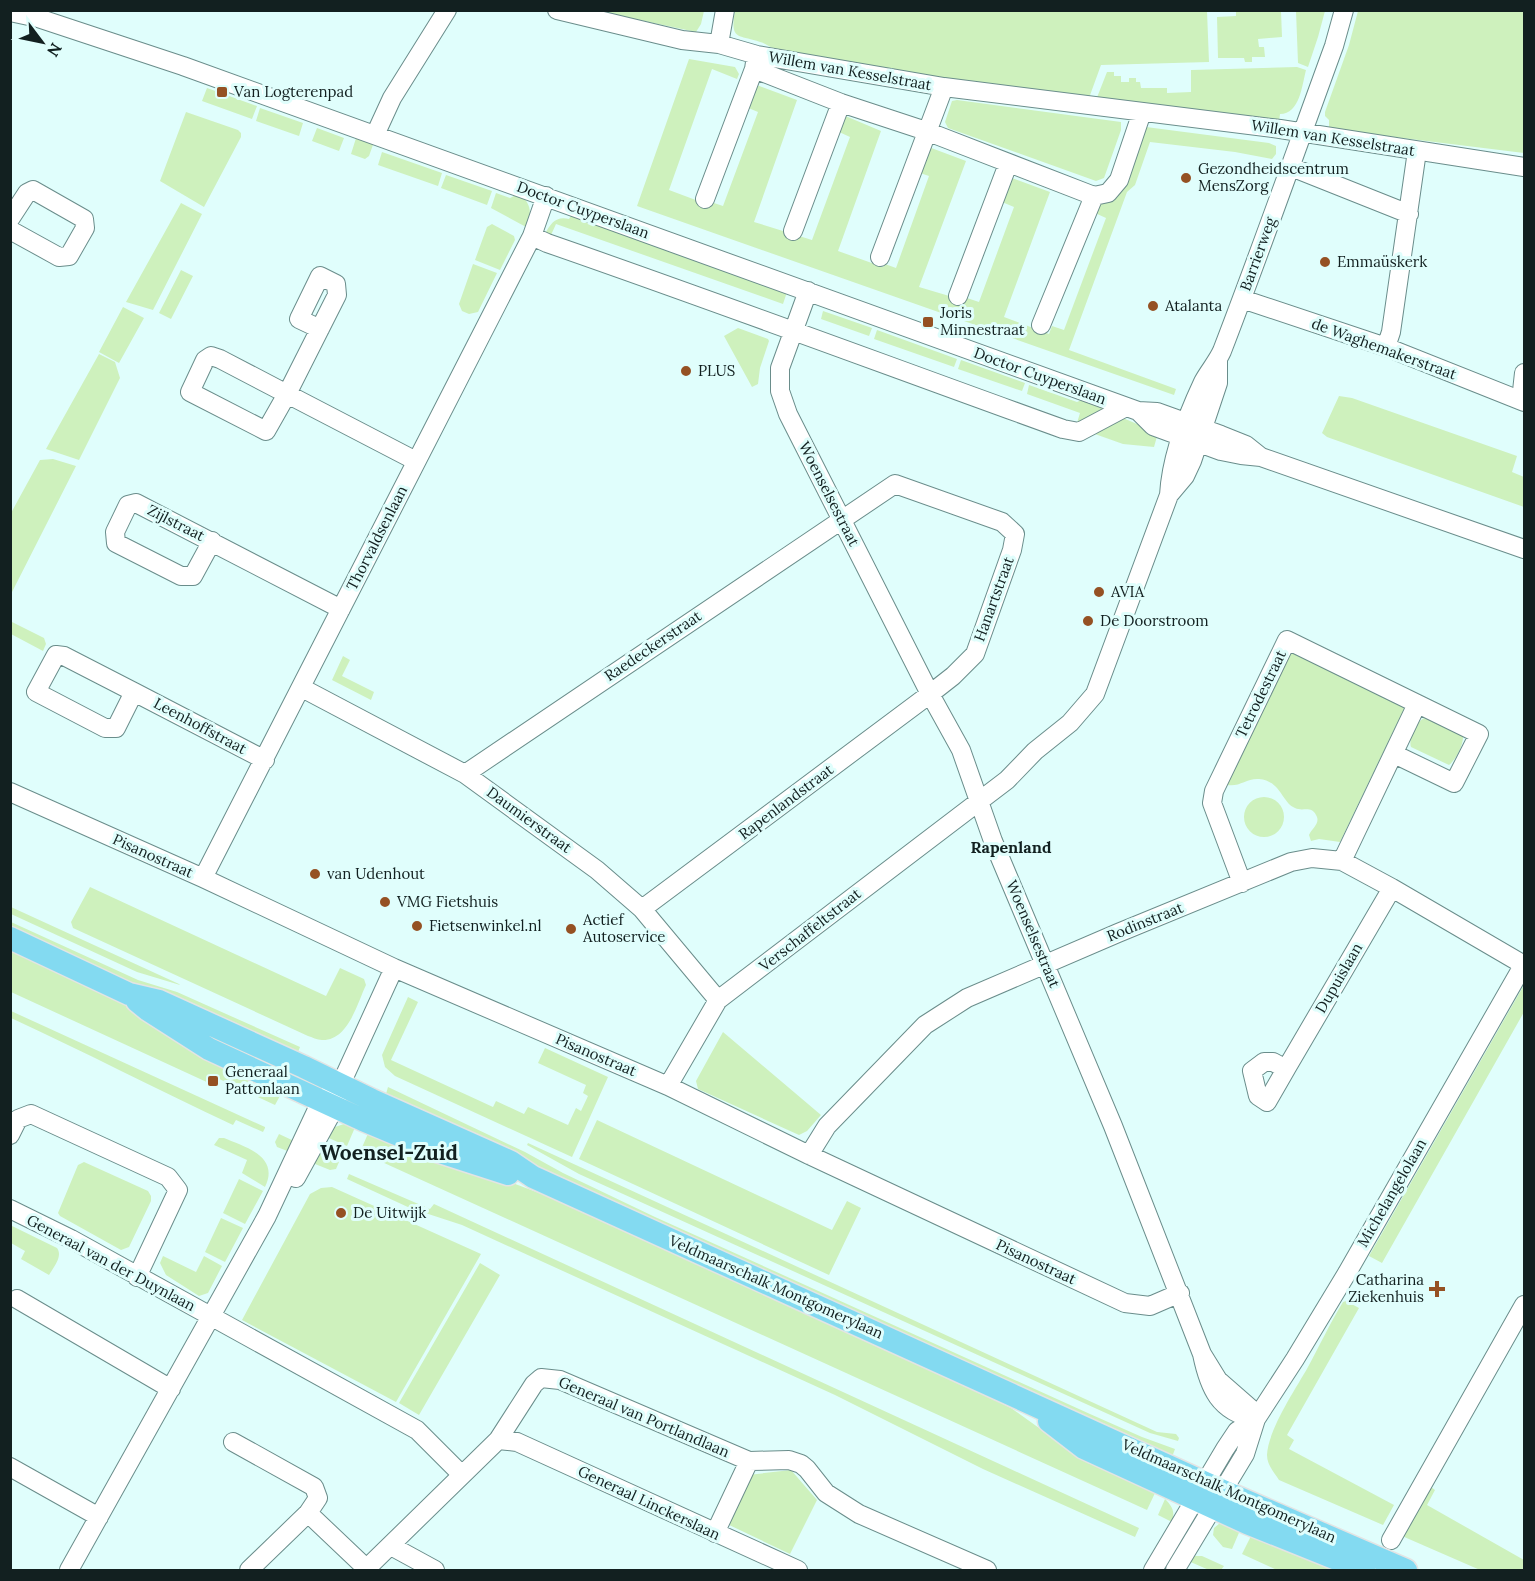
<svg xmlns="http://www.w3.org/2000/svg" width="1535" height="1581" viewBox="0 0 1535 1581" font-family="Lora,serif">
<rect width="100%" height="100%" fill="#e0fefc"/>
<path fill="#cef1bd" d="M735,10L1207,11L1209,62L1101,65L1089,98L951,80L774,49C770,47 765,43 760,42C737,34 730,41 735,10Z
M597,11H704L701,24L696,32Z
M1236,11H1281L1282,37L1258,39L1259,47H1264L1265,57H1252V62H1245L1244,58H1218L1217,17L1236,16Z
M1296,11H1325L1318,37L1308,67L1298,63Z
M1358,11H1524V153L1329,129V120L1325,116V112L1349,45Z
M689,59L735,67L739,74L737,79L712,69L669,190L709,205L711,202L723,206L758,112L746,107L754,84L797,100L754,222L812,240L850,137L837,131L843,115L881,131L838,251L883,267L885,264L896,268L929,176L917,172L926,146L966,161L919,287L966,301L967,298L979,302L1014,207L1002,202L1012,178L1050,192L1004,317L1049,334L1052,326L1064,330L1106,218L1095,213L1096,206L1111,199L1146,127L1269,143L1276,146V154L1272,159L1235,152L1150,142L1135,185L1127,192L1069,350L1176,389L1174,395L637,206Z
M1297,67L1306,70C1302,85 1300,114 1280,114L1279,122L1096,100L1107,72H1114V76H1121V82H1129V78H1136V82H1140L1141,88H1167V93L1191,92V70Z
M207,88L257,106L252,119L202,101Z
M957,100L1121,122V130L1104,178L1096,181L948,128L945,122L952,101Z
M260,108L303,123L299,136L256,121Z
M186,112L238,130L241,133V137L204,207L160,181Z
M317,128L344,138L339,151L312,141Z
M357,135L374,142L369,156L365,159L351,154Z
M382,152L442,173L438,186L378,165Z
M446,175L492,191L487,205L441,188Z
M496,193L510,198L518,194C531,201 533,215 526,227L491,208Z
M181,203L202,214L153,310L126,302Z
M572,214L787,292L783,304L556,224L551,235L545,234C551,223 556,216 569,219Z
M492,224L514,236L515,240L500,270L475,260L487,227Z
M473,264L497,273L478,312L469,314L462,311L459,304Z
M181,270L193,276L171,319L159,313Z
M123,307L144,318L119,363L99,352Z
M823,311L872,328L869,336L821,319Z
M738,328L768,339L769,341L760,368L758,384L752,387L724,336Z
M877,330L957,359L954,367L874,339Z
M99,354L115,362L120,378L79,460L46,449Z
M961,360L1025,383L1022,391L958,369Z
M1029,385L1077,402L1086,398L1110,409L1081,425L1077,423L1080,413L1027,394Z
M1339,396L1352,398L1517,456L1512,472L1524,477V507L1327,437L1322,433Z
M1123,418L1158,433L1154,447L1123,444L1092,433Z
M53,459L76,466L11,594V513L40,460Z
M10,621L44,638L46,644L43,651L11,634Z
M1289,649L1405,707L1340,842L1319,839L1311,841L1309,835C1312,828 1321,823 1316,815C1311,805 1303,812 1295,808C1282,803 1281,781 1259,779C1245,778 1239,789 1223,784Z
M343,656L350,660L342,676L374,692L371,700L332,680Z
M1424,718L1463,735C1464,744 1456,760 1449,765L1411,747C1408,739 1416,722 1424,718Z
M1244 817a20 20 0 1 1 40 0a20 20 0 1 1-40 0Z
M90,887L326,996L340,968L364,979L366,985C357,1004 348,1041 322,1040C317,1040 312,1037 308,1036L73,928L71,922Z
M11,907L179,984L180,985L137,972L11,914Z
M11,922L138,980L177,992L300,1047L296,1057L11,929Z
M10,948L114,995L281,1094L275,1105L215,1077L211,1084L11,992Z
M1524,985V1012L1382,1263L1369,1256Z
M408,997L418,1002L391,1060L493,1107L496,1101L524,1114L528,1107L568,1125L576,1108L581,1111L588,1096L583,1093L586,1085L538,1063L545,1048L608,1077L572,1157L395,1076L385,1067L382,1055Z
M11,1011L265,1127V1128L263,1132L236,1120L233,1125C158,1090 85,1052 11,1018Z
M723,1032L821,1115L807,1131L799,1135L698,1089L696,1081Z
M388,1087L525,1152L563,1173L655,1217L1090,1414L1142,1437L1175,1449L1172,1457L568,1185L518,1154L386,1094Z
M597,1120L832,1230L847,1201L861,1208L829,1275L579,1159Z
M344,1124L356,1125L347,1146L324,1136L332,1128Z
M370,1129L592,1213L753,1290L937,1371L1011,1408L1088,1463L1155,1493L1147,1510L360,1152Z
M279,1134L294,1141L290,1152L277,1147L275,1142Z
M219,1138H224C245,1147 280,1156 265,1187L242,1173L247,1160L214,1145Z
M528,1143L1157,1432L1176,1434L1179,1438L1178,1441L1150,1433L579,1174L527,1145Z
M316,1151L339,1162L336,1169L330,1170L310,1162Z
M84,1162L148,1191L151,1196V1201L129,1247L121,1250L60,1216L58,1213L78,1165Z
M349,1174L430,1209L434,1204L1139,1528L1135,1537L983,1469L835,1395L462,1225L410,1208L347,1179Z
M239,1179L263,1191L245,1224L223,1213Z
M332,1187L481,1254L396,1402L242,1320L310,1194L321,1188Z
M221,1218L243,1228L225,1262L205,1252Z
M10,1225L57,1248C63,1256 54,1267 49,1275L21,1259L25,1251L11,1243Z
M163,1256L196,1272L204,1256L222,1266L208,1293L199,1296L166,1275L160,1263Z
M480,1263L500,1275L419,1415L399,1403Z
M1346,1301L1359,1308L1287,1435L1294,1440L1289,1449L1394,1505L1383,1525L1279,1480C1274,1472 1267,1465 1267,1455C1268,1430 1295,1390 1308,1367C1320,1345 1330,1323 1343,1302Z
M791,1470L817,1500L790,1554L725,1523L748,1475Z
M1431,1487L1435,1490L1427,1505L1524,1560V1570H1480L1402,1536Z
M1165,1499C1173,1507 1175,1512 1172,1522L1158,1515Z
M1220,1523H1231L1241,1528L1232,1549L1223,1547L1213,1535L1214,1528Z
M1253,1532L1346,1570H1277L1242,1554Z
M1195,1556H1202L1224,1566L1221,1570H1209L1186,1560Z"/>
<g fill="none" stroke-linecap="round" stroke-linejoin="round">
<g stroke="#6a8d8b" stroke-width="20">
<path id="minor" d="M557,10L682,40L719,44L757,55L944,87L1280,129L1524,167
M10,12L38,18L183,66L1138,411L1157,412L1221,435L1246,445L1261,457
M719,44L725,10
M754,69L841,103L926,131L1094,196L1108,193L1119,180L1142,112
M375,135L392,98L447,10
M1291,167L1409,214
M705,199L754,69L756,56
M10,219L27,193L33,190L84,219L85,228L69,256L59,257L10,230
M793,231L841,103
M532,236L547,243C720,303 891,367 1063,429L1079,432L1126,407
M880,257L944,87
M808,291L780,368V391L788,414L930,694L961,750L993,841L1113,1126L1202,1354
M958,296L1008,164
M1242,299L1386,347L1524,402
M1041,325L1094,196
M320,329L299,319L320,276L336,284L337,295L287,394L416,461
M1386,347L1391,332L1417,151
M211,356L220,359L287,394L266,431L190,392L205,360Z
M1521,400L1524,373
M1138,411L1153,426L1221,451L1241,455L1261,457L1524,549
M1169,495L1185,476L1192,461L1218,383V361
M212,541L193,576H181L116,543L115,532L128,505L136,503L341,609
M56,655L64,656L134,692L116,728H105L36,692Z
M302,688L465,774L597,870L642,909L718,1000
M134,692L265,760
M465,774L895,484L1002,522L1015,534L1012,550L975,654L953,676L930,694L642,909
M10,792L203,878L394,968L668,1086L809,1155L1125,1303L1150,1306L1180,1293
M1342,861L1417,704
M203,878L532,236L546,196
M1242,883L1212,803L1214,791L1287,640L1479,734L1454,783L1394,754
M1264,1062H1273L1286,1069L1267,1102L1258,1096L1252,1071Z
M1286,1069L1392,888
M668,1086L718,1000L1007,780L1035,751L1070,723L1095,694L1169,495C1171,457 1187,416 1203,382C1209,371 1217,362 1222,351C1261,250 1297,147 1334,46L1344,10
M10,1135L18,1119L31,1114L168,1177L178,1190L137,1277
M809,1155L827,1126L925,1025L967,998L1118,933L1291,862L1312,858L1342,861L1392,888L1524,965
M296,1178L335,1107L340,1086L394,968
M10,1209L71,1239L417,1430L462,1475
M17,1299L171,1389
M1202,1354L1218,1380L1250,1408L1256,1419C1219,1412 1209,1388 1202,1354Z
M498,1440L517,1442L798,1570
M233,1442L314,1487L318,1498L308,1513L249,1570
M10,1467L99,1517
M308,1513L367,1569
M715,1533L749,1461
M1391,1540L1524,1305
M391,1546L435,1570
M69,1570L267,1216L321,1101L332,1092
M365,1570L498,1440L534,1384L541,1378L560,1380L749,1461L789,1460L801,1464L807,1469L826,1493L859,1514L987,1570
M1153,1570L1225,1449L1237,1431L1256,1419
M1175,1570L1245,1454L1256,1419L1295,1359L1347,1273L1524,964"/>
</g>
<g stroke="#e3e4e4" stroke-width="25">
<path id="major" d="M10,938L129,994L159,1001L304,1067L372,1100L511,1162L533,1177L1223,1491L1406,1570
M137,1001L148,1010L209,1049L363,1120L437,1151L508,1174
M1049,1421L1084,1448L1247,1523L1364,1570"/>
</g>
<use href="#minor" stroke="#fff" stroke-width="18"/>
<use href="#major" stroke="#83daf1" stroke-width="22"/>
</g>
<g fill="#955123" stroke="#e0fefc" stroke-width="2">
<rect x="216" y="86" width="12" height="12" rx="3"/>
<circle cx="1186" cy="178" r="6"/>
<circle cx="1325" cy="262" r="6"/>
<circle cx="1153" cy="306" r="6"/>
<rect x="922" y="316" width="12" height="12" rx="3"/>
<circle cx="686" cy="371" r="6"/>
<circle cx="1099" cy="592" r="6"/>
<circle cx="1088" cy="621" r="6"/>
<circle cx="315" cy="874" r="6"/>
<circle cx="385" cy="902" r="6"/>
<circle cx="417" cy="926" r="6"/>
<circle cx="571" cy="929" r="6"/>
<rect x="207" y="1075" width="12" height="12" rx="3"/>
<circle cx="341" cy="1213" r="6"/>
<path d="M1434 1280h6v6h6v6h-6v6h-6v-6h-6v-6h6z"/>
</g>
<g text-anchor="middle" stroke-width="6" stroke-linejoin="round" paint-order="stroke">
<g font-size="15" fill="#122020" stroke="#e0fefc">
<text transform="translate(850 71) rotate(10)" y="5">Willem van Kesselstraat</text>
<text transform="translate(1333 138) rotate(9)" y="5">Willem van Kesselstraat</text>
<text transform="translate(583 210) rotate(20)" y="5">Doctor Cuyperslaan</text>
<text transform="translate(1258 254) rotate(-70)" y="5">Barrierweg</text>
<text transform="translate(1384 349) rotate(20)" y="5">de Waghemakerstraat</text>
<text transform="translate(1040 376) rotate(20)" y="5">Doctor Cuyperslaan</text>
<text transform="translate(829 494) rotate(63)" y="5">Woenselsestraat</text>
<text transform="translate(176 523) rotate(27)" y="5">Zijlstraat</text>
<text transform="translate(377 538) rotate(-63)" y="5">Thorvaldsenlaan</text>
<text transform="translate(994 599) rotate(-70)" y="5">Hanartstraat</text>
<text transform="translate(653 646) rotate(-34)" y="5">Raedeckerstraat</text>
<text transform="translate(1261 694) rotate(-64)" y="5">Tetrodestraat</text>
<text transform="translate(200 726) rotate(28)" y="5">Leenhoffstraat</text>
<text transform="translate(786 802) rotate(-37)" y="5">Rapenlandstraat</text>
<text transform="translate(529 820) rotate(36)" y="5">Daumierstraat</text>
<text transform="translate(153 856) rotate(24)" y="5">Pisanostraat</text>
<text transform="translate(1145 922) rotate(-22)" y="5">Rodinstraat</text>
<text transform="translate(810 930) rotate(-38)" y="5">Verschaffeltstraat</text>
<text transform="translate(1033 934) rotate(67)" y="5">Woenselsestraat</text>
<text transform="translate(1339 978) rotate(-60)" y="5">Dupuislaan</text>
<text transform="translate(596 1055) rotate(23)" y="5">Pisanostraat</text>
<text transform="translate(1392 1193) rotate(-60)" y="5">Michelangelolaan</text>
<text transform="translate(1036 1262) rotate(25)" y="5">Pisanostraat</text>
<text transform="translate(111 1263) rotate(28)" y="5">Generaal van der Duynlaan</text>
<text transform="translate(776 1287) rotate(24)" y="5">Veldmaarschalk Montgomerylaan</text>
<text transform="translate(644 1417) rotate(23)" y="5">Generaal van Portlandlaan</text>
<text transform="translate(1229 1491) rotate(24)" y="5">Veldmaarschalk Montgomerylaan</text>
<text transform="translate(649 1503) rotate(25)" y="5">Generaal Linckerslaan</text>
</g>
<g font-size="15" fill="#122020" stroke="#e0fefc" text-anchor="start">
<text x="234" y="97">Van Logterenpad</text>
<text x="1198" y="174">Gezondheidscentrum<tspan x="1198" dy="17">MensZorg</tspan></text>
<text x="1337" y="267">Emmaüskerk</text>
<text x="1165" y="311">Atalanta</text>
<text x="940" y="318">Joris<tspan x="940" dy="17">Minnestraat</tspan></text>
<text x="698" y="376">PLUS</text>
<text x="1111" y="597">AVIA</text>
<text x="1100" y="626">De Doorstroom</text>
<text x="327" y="879">van Udenhout</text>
<text x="397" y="907">VMG Fietshuis</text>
<text x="583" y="925">Actief<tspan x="583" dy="17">Autoservice</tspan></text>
<text x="429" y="931">Fietsenwinkel.nl</text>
<text x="225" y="1077">Generaal<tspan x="225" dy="17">Pattonlaan</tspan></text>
<text x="353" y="1218">De Uitwijk</text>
<text x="1424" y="1285" text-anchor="end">Catharina<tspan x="1424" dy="17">Ziekenhuis</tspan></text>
</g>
<g font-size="16" font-weight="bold" fill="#122020" stroke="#e0fefc">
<text x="1011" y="853">Rapenland</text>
</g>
<g font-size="21" font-weight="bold" fill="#122020" stroke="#e0fefc">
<text x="389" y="1160">Woensel-Zuid</text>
</g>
</g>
<rect width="1535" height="1581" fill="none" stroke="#122020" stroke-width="24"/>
<g transform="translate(42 42) rotate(122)" stroke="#e0fefc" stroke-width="4.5" paint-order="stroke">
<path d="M0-4.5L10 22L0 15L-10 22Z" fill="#122020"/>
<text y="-9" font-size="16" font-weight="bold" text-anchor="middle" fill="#122020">N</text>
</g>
</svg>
